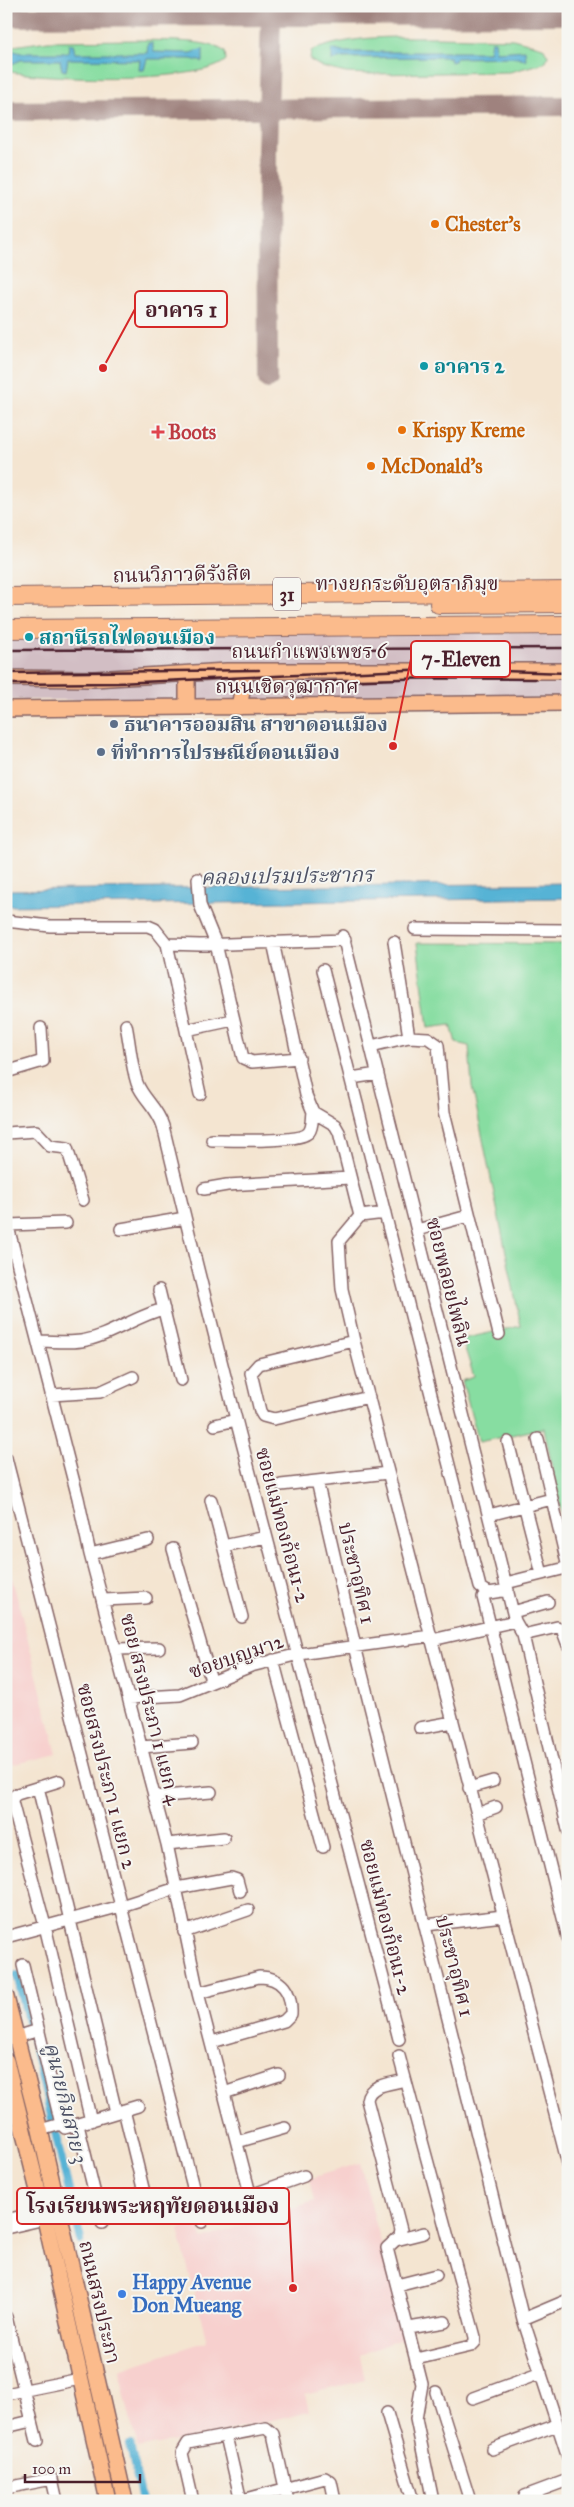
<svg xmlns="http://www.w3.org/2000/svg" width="574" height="2507" viewBox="0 0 574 2507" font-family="'IM FELL Great Primer','Noto Serif Thai',serif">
<rect width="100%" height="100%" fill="#f6f6f2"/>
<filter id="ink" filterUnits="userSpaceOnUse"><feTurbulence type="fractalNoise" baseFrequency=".02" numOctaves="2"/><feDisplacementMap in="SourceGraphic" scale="10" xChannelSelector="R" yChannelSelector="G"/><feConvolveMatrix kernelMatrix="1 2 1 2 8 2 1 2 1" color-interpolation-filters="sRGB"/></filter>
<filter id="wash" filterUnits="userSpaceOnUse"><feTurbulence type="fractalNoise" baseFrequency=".0096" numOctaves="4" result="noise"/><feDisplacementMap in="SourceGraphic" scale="20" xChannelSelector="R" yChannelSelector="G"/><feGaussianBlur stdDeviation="1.12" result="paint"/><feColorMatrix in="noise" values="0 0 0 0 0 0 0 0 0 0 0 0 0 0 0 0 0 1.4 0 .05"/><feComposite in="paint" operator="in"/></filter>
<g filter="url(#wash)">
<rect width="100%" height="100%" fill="#f4e5d1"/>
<path fill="#f7d0ce" d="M6,1554L57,1754L6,1766Z
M360,2163L406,2337L360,2355L365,2380L305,2395L309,2411L232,2430L137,2448L119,2370L207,2341L178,2230L198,2224L203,2239L314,2201L309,2179Z"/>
<path fill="#d2bec4" d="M568,631V700H6V633Z"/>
<path fill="#87dda1" stroke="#687e66" d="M438,37L513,39L543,47L548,56L546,61L543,63L510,72L369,74L346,73L322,67L310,60L311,51L313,50C354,35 395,37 438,37Z
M141,40C162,41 210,39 225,52L226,60C204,84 40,79 6,71V47L48,41Z
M417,943L568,944V1545L544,1428L479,1442L462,1381L474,1377L462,1339L521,1326L472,1086L469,1046L456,1043L451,1025L428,1028Z"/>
<path fill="#57b3d5" stroke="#506980" d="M491,41H495L496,52L525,50L526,60L518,57L456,58L455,61L451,62L450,57L342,58L332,61V49L342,52H489Z
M148,43H152L154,52L191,53L203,49V62L191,59H147L144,70H139L140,60L68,59L66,71L62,70L60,60H21L12,64L11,50L21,53H68L69,44H73L75,53H147Z
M568,883V898L6,906V890Z"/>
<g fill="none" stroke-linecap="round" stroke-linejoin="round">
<path stroke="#57b3d5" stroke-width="8" d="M17,1975L81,2240
M130,2445L142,2501"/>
<path stroke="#9f827e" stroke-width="20" d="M6,17L568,15
M6,111L568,106
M268,379L267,151L271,16"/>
</g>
</g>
<g filter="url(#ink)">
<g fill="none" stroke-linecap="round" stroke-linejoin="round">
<g stroke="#866465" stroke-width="14">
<path id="minor" d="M198,879L200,905L216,944L243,1058L252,1062L299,1058
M6,921L50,926H148L155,929L167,944L200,945L345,940
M415,929L568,930
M343,936L515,1621L523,1635L568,1830
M273,942L306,1095L313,1112L335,1125L339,1132L360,1216L339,1241L342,1289L354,1341L568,2164
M394,942L409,1037L428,1038L438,1045L444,1112L499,1334
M167,944L200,1094
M323,970L480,1587L489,1593L508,1590
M126,1025C130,1044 131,1065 137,1083C143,1099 157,1107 163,1126C236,1432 320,1735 399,2039
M186,1030L233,1020
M371,1046L409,1037
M6,1072L43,1061L41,1028
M351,1078L378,1074
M6,1133L36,1131L50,1146L67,1148L83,1200
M212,1140C228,1140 302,1143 309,1132C313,1127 312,1118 313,1112
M204,1189L227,1185L350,1178
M360,1216L385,1213
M6,1219L78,1498L90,1554L167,1844L198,1993L254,2209
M8,1225L66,1223
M121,1229L185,1218
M417,1230L468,1216
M159,1290L181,1380
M38,1341C52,1341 67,1343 81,1341C109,1337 135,1316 164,1309
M354,1341L259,1364L251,1373L260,1411L263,1416L274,1419L369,1397
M51,1395L100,1392L133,1377
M215,1425L236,1420
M508,1442L542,1574
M6,1458L202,2222
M317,1481L355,1646L523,2319L568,2457
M281,1485L388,1473
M211,1500L242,1617
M489,1515L552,1499
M223,1546L266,1537
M173,1549L211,1680
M90,1554L148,1540
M506,1583L562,1569L566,1567L567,1563L538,1439
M483,1597L568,1938
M104,1600L146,1598
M513,1612L548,1602
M523,1635L557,1627L562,1629L568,1645
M432,1640L515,1621
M116,1649L159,1648
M273,1660L323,1847
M129,1698L180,1695L251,1666L299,1654L431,1636
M420,1728L453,1722
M141,1747L192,1743
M59,1781L17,1794L13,1797L12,1802L45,1926L91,2121
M38,1787L116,2112
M469,1788L493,1781
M154,1797L211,1792
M477,1814L496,1807
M167,1844L224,1838
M426,1925L503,1916
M184,1932L248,1910
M6,1937L121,1906L177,1888L231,1878L237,1880L240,1891
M23,1965L61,2124
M198,1993L259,1977C282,1977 292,1992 291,2014L284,2021L212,2042
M16,2037L39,2030
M399,2056L475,2337V2342L471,2346L416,2359
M405,2080C391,2084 369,2084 367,2100L401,2230L400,2236L387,2248L422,2384L416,2419L433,2501
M224,2093L279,2075
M124,2110L150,2217
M78,2125L102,2223
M40,2130L61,2124L65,2128L138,2106
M237,2142L285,2128
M251,2195L304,2176
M6,2220L43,2211
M6,2228L45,2219
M396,2240L424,2233
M397,2285L436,2275
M6,2317L37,2441
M523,2319L568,2300
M409,2328L445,2322
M436,2392L470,2501
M6,2394L80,2379
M473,2398L541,2373
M387,2413L413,2501
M6,2427L31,2421
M226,2436L241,2501
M492,2449L557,2425
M6,2488L52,2479L57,2501
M525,2496L568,2480
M193,2501L182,2453L188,2443L266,2428L273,2434L288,2501
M239,2501L325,2478L331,2482L335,2501"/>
</g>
<g stroke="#866465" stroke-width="18">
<path id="major" d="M187,675V707
M6,678L94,679L227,671H568
M239,707L246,671
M6,709L568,703
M6,1997L40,2130L125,2501
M6,2061L45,2219L108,2501"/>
</g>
<g stroke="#866465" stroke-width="20">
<path id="highway" d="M6,597L568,591
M439,604L568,603
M6,629L568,625"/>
</g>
<use href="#minor" stroke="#fff" stroke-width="11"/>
<use href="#major" stroke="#fbbb8c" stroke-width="15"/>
<use href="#highway" stroke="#fbbb8c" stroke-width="18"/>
<path stroke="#4a1f2b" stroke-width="2.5" d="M6,650L568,648
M6,673L259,670
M283,683L429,678L535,679
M6,684L118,683L429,669L568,673"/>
</g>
</g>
<g fill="#e8710a" stroke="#f6f6f2" stroke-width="2">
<circle cx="435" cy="224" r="5"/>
<circle cx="402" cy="430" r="5"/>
<circle cx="371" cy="466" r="5"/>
</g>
<g fill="#0f9aa8" stroke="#f6f6f2" stroke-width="2">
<circle cx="424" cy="366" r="5"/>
<circle cx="29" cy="637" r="5"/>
</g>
<path fill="#e0444e" stroke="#f6f6f2" stroke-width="2" d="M155.5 424.5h5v5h5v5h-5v5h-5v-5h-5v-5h5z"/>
<g fill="#5c6f8a" stroke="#f6f6f2" stroke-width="2">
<circle cx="114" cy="724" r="5"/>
<circle cx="101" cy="752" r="5"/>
</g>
<circle fill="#3f7fe0" stroke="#f6f6f2" stroke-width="2" cx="122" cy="2294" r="5"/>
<g text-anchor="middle" stroke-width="4" stroke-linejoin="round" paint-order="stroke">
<rect fill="#f6f6f2" stroke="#7e6067" stroke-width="1" x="273" y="577.5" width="28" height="33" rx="4"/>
<g font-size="19" font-weight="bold" fill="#4a1f2b">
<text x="287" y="601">31</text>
</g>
<g font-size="20" font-weight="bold" fill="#c56008" stroke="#f6f6f2" text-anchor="start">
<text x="445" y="231">Chester's</text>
<text x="412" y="437">Krispy Kreme</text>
<text x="381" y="473">McDonald's</text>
</g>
<g font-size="20" font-weight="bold" fill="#0d838f" stroke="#f6f6f2" text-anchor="start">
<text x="434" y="373">อาคาร 2</text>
<text x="39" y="644">สถานีรถไฟดอนเมือง</text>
</g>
<g font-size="20" font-weight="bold" fill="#be3a42" stroke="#f6f6f2" text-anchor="start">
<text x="168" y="439">Boots</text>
</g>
<g font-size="20" fill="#4a1f2b" stroke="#f6f6f2">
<text transform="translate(182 574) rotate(-1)" y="7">ถนนวิภาวดีรังสิต</text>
<text x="407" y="590">ทางยกระดับอุตราภิมุข</text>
<text x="309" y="658">ถนนกำแพงเพชร 6</text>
<text x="287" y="693">ถนนเชิดวุฒากาศ</text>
<text transform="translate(449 1282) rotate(76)" y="7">ซอยพลอยไพลิน</text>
<text transform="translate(283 1525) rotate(75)" y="7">ซอยแม่ทองก้อน1-2</text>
<text transform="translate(357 1573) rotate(77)" y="7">ประชาอุทิศ 1</text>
<text transform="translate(236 1656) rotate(-19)" y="7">ซอยบุญมา2</text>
<text transform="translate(151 1709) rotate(76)" y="7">ซอย สรงประภา 1 แยก 4</text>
<text transform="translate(107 1776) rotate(76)" y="7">ซอยสรงประภา 1 แยก 2</text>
<text transform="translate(386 1917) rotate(76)" y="7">ซอยแม่ทองก้อน1-2</text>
<text transform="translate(455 1966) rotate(76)" y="7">ประชาอุทิศ 1</text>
<text transform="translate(100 2302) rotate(77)" y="7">ถนนสรงประภา</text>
</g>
<g font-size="20" font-weight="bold" fill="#4e5e75" stroke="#f6f6f2" text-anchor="start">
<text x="124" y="731">ธนาคารออมสิน สาขาดอนเมือง</text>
<text x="111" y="759">ที่ทำการไปรษณีย์ดอนเมือง</text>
</g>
<g font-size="20" font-weight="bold" fill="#366cbe" stroke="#f6f6f2" text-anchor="start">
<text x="132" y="2289">Happy Avenue<tspan x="132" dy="23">Don Mueang</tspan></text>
</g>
<g font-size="21" font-style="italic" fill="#4f5366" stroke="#f6f6f2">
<text transform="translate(287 876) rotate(-1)" y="7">คลองเปรมประชากร</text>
<text transform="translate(66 2103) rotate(76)" y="7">คูนายกิมสาย 3</text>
</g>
</g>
<path fill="none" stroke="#d62828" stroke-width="2" d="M103 368L135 309M393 746L411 659M293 2288L289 2206"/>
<g fill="#d62828" stroke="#f6f6f2" stroke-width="2">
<circle cx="103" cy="368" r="5"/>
<circle cx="393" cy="746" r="5"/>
<circle cx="293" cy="2288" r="5"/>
</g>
<g fill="#f6f6f2" stroke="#d62828" stroke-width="2">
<rect x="135" y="291" width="92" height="36" rx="5"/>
<rect x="411" y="641" width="99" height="36" rx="5"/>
<rect x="17" y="2188" width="272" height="36" rx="5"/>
</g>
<g font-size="21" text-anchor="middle" font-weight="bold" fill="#4a1f2b">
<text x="181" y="317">อาคาร 1</text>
<text x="461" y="666">7-Eleven</text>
<text x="153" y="2213">โรงเรียนพระหฤทัยดอนเมือง</text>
</g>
<rect width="574" height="2507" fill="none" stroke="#f6f6f2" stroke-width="25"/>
<path d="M25 2474v8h115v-8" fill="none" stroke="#4a1f2b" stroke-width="2.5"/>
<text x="32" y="2474" font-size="15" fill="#4a1f2b" stroke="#f6f6f2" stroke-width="4" paint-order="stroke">100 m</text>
</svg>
